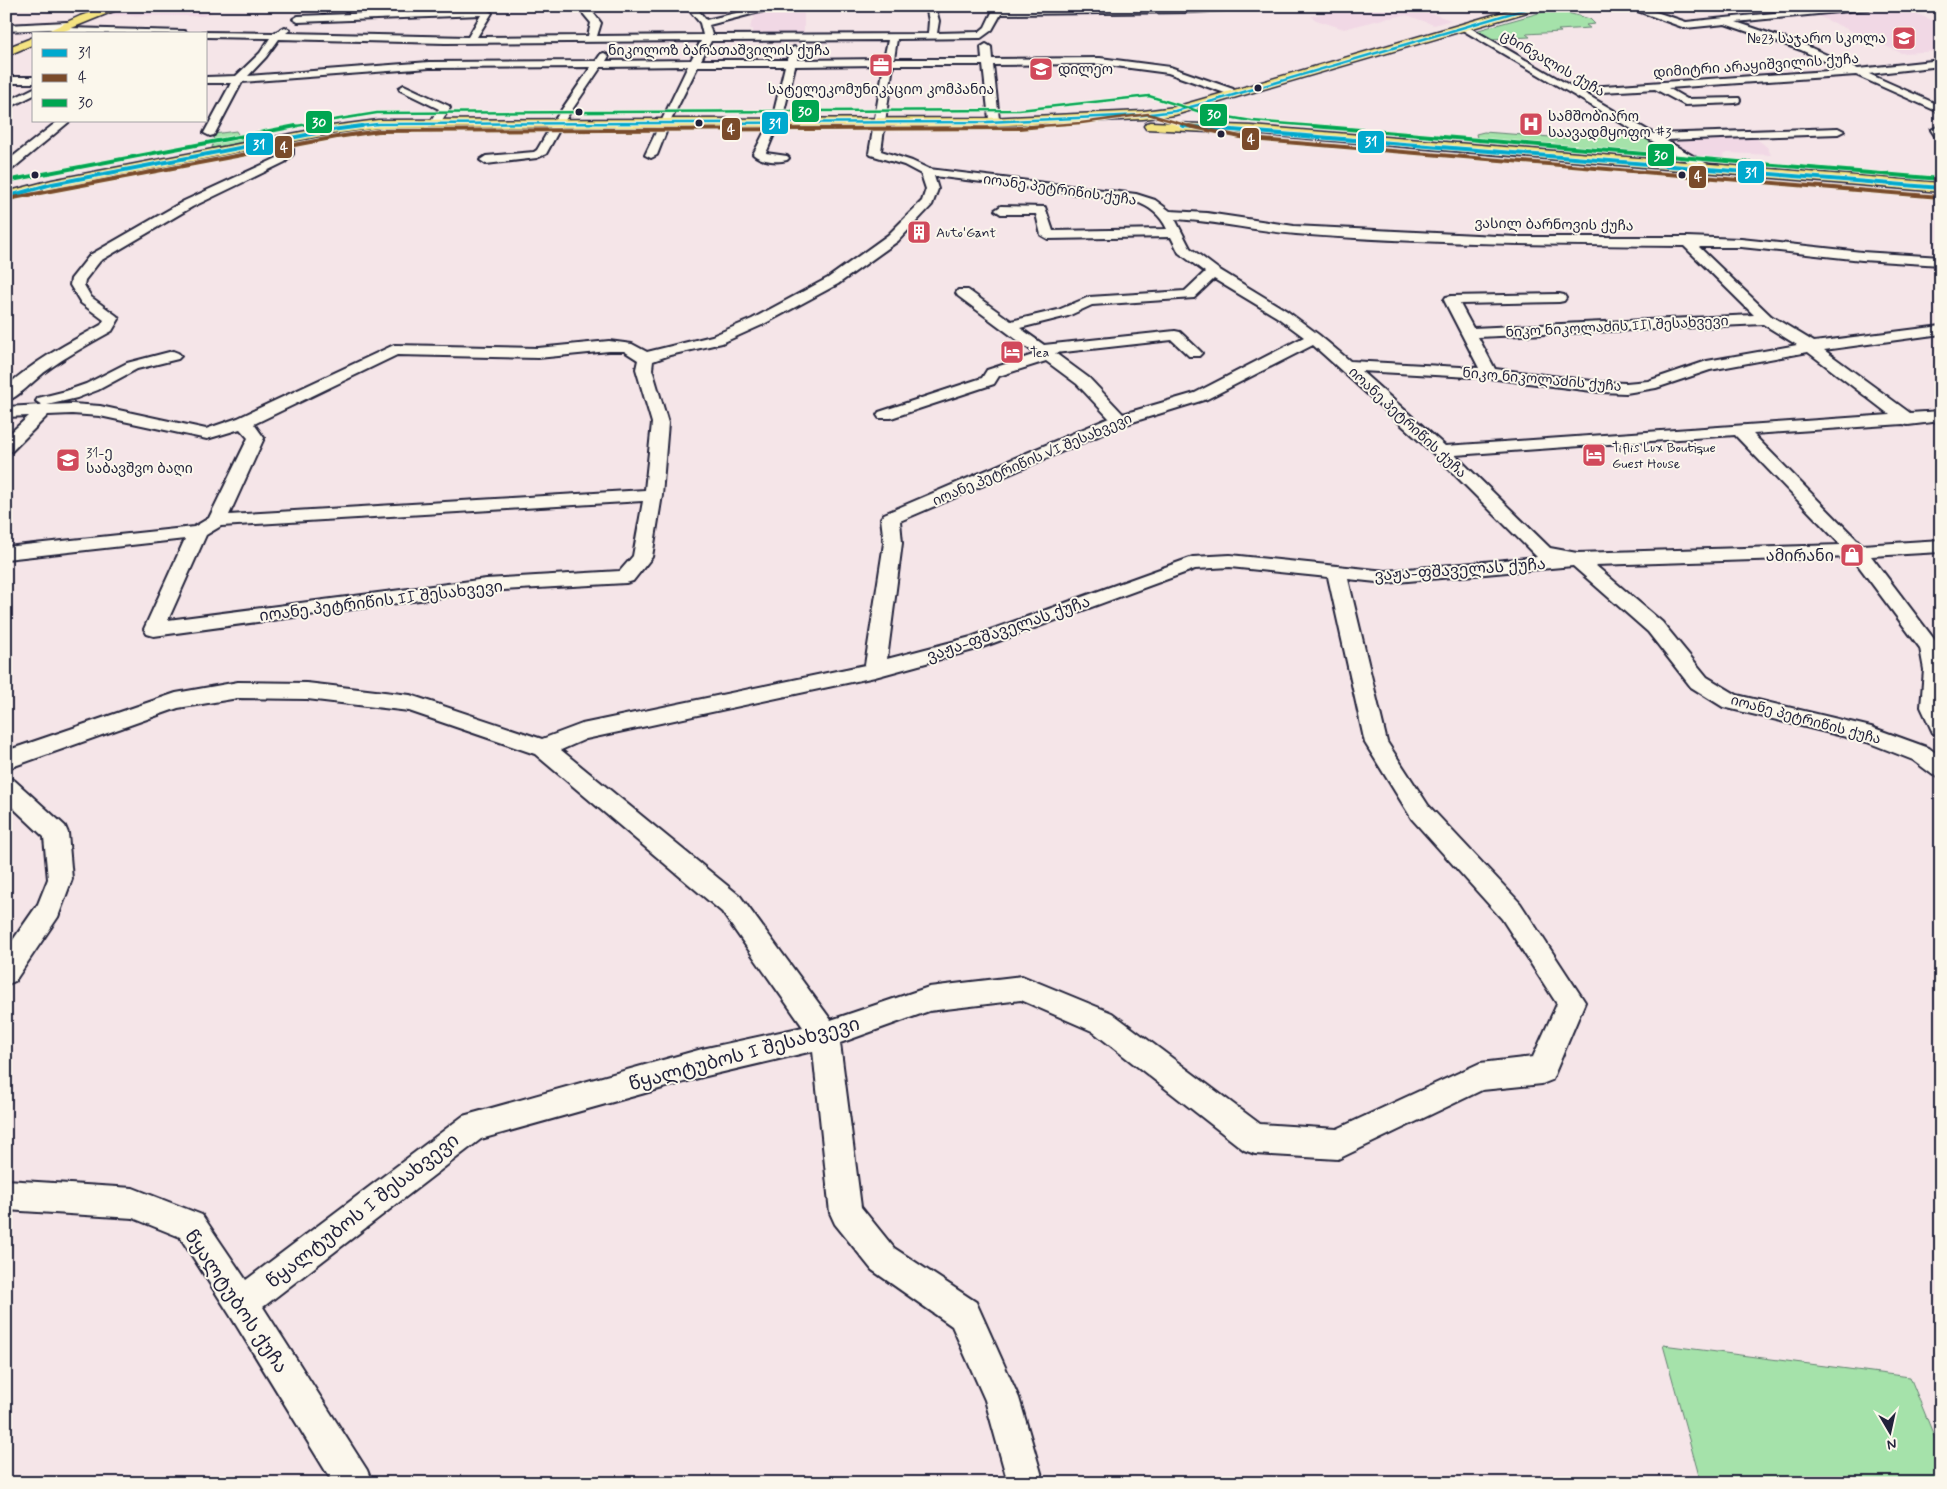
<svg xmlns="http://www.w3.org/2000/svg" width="1947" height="1489" viewBox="0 0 1947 1489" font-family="Mynerve,'Noto Sans Georgian',sans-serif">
<rect width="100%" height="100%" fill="#f5e5e8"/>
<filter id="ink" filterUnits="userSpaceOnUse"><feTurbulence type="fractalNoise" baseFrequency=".02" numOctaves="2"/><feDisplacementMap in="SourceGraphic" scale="10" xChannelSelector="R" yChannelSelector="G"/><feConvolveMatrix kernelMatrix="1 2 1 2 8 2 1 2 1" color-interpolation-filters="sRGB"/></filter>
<g filter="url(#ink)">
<path fill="#f1d8e5" d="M129,6H223L204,16L101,15Z
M791,6H808L816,10L804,13V35H752L753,29H750L752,20L755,19L753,15Z
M1357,6H1419L1430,13L1451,20L1434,25L1407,15L1383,19L1344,29L1316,20L1311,16Z
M1897,6L1939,23L1935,24L1941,26V51L1901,53L1811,13Z
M1753,136L1767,147L1771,155L1728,153L1722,155L1728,162L1698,160L1667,142L1671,139Z"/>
<path fill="#a5e2aa" stroke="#648272" d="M1553,9L1590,19L1595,24L1586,25L1590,28L1558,30L1561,32L1526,34L1530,37L1490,39L1475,31Z
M1594,130L1629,132L1632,136L1644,137L1676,158L1478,142L1476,134L1484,132L1564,138L1584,133H1595Z
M236,131L243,142L212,148L214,134Z
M1663,1345L1910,1377L1941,1453V1483H1701Z"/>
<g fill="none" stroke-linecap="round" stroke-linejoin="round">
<g stroke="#22223b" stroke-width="4">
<path id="minor" d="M580,6H588L601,23L597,36L703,35L700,23L686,6H695L706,20L766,6H783L709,25L712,35L928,34L929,21L926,6H935L939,21L937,33L979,32L985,27L995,6H1004L1003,8L1246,6L1242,9L1195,12L1001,14L992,30L981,38L897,39L894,59H982L981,47L986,44L991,47L992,59L1100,58L1170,67L1233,89L1234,91L1229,94L1225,93L1168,73L1100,64L993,65L999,119L994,122L989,119L983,65H893L881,151L912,161L929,169L1136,194L1155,200L1170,211L1207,213L1294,226L1517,237H1686L1741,239L1862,252L1941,257V265L1862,260L1741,247H1699L1771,316L1814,342L1941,326V334L1824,350L1910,413L1941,411V421L1908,425L1903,424L1753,434L1862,545L1941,540V552L1871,556L1940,647L1941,735L1933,733L1921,707L1924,670L1920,648L1852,557L1595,565L1662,622L1707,677L1737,695L1871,727L1929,748L1941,757V778L1933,775L1913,760L1867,742L1723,707L1691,687L1648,632L1573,566L1386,583L1348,579L1387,742L1428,805L1520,903L1585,1002L1552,1080L1542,1084L1482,1090L1338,1159L1255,1154L1244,1150L1092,1031L1021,1000L929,1011L840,1043L861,1207L894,1248L976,1302L1019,1398L1044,1483H1008L985,1400L952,1326L872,1270L835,1224L830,1213L813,1051L702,1077L481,1139L263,1307L367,1470L372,1483H333L230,1315L180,1237L133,1218L6,1210V1180L133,1188L202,1215L246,1280L463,1116L702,1049L803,1027L722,912L535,754L409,711L307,699L238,698L178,708L6,769V751L176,693L238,682L307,683L410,695L542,739L582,724L865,665L884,543L881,518L884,514L1109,418L1077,384L1046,361L999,376L994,384L891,418H879L877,415L879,412L982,378L987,370L1036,354L958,296L956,293L958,290H968L1011,321L1058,310L1089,297L1185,291L1205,272L1179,253L1171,237L1048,239L1041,235L1036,214H1001L995,210L1001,206L1045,207L1053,231L1167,229C1160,214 1150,207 1134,201L934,176L938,189L932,205L898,241L838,284L762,325L722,343L670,355L653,361L652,369L668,423L662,495L652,557L633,581L626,583L486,591L154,636L147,634L144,629L185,539L6,559V547L194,527L209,518L248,438L240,429L207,439L100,416L72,414L48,415L12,451L6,452V437L29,416L6,417V407L42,405L36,401L38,398L66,391L86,384L127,363L173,351L178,353L181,356L178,359L137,369L98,390L77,398L47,405L72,404L100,406L206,429L238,418L394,345L538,348L609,341L632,344L647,352L712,336L752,319L828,278L888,235L922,201L926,189L921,174L904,165L871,155L869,153L884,65L795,66L782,120C776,126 771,143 766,153L787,156L789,158L787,160C777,163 760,161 753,154C758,147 768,122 772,120L785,66H698L670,122L657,155L651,158L645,155L688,66L601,67L563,123L546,154L537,158L486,164L480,160L486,156L534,152L537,150L554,121L591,67L429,68L242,82L214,135L210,136L204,133L231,83H206V77L236,76L260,53L270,38L206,37V34H201L203,32L274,33L285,27L290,30L286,33L468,37L481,15L298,22L293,19L298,16L485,9L492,13L477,37L588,36L591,23L581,11ZM279,39L445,43L701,41L691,60L606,61L609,56L604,53L601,54L596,61L429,62L248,76L266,57ZM888,40L884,59L797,60L799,50L794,47L789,50L787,60H701L711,41ZM1175,219C1216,221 1256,231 1296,234C1425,244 1555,245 1684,246L1754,315L1473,328L1460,304L1559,302L1564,301L1566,298L1564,295L1559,294L1451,296L1446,297L1444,300L1479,368L1350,361L1319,335L1287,311L1218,269L1190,248ZM1214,279L1277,317L1304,337L1195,393L1123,414L1089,378L1055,353L1172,340L1189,356H1199L1202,353L1199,350L1180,332L1175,331L1044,345L1020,328L1068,316L1092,305L1194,298ZM1763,324L1797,345L1707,361L1648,381L1626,383L1600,382L1495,369L1478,337ZM1313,345L1435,455L1537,557L1386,571L1230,555L1193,557L971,637L887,659L902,543L900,521L1126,424L1207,399ZM609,351H624L638,360L636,369L652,423L645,490L229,515L264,438L254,424L397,355L538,358ZM1808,352L1890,415L1445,446L1361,371L1489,378L1600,392L1626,393L1656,388L1710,370ZM1735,435L1841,545L1577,553L1550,548L1455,455ZM643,501L633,556L620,571L486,579L168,620L206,535L221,526ZM1230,567L1328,577L1365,743L1412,819L1502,919L1557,1004L1533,1057L1480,1063L1337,1129L1260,1124L1112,1013L1022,976L929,987L831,1020L740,896L561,750L586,739L875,677L977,649L1195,569Z
M1624,6H1638L1686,22L1841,6H1873L1869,9L1736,22L1807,46L1858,69L1941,60V66L1869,74L1941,106V113L1856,75L1668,88L1687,99L1739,98L1740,100L1739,102L1735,103L1685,105L1655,89L1584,93L1654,134L1838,128L1844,131L1838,134L1665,140L1709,165L1711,168L1705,172L1459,28L1464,25L1467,26L1574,88L1844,70L1801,50L1725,24L1685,28Z
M67,22L72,25L68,28L184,31L189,34L55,33L52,32L51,29L6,31V25Z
M6,77H34V83H6Z
M404,85L449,106L450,108L440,123L436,124L431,121L439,109L400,90L399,88Z
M34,88V95L6,109V102Z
M58,121H70L10,171H6V162Z
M1941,125V140L1937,139L1931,130Z
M283,137L287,138L293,148V154L285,162L192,207L100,261L85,280L84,285L91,297L117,316L119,319L112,331C90,343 67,356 46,371C35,379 18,398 6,401V387C34,361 68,343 101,325L104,320L81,303L70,285L71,279L90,255L184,201L277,158L281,153V148L277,140Z
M6,777L14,780L65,826L68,833L72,879L58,917L15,981L6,985V950L38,904L48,879L44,837L6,801Z"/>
</g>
<g stroke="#22223b" stroke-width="3">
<path id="major" d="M109,6H126L57,34H41L80,16Z
M1524,6H1542L1541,8L1175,115L1143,119L987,126L378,128L332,134L54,188L6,201V192L52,180L332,126L378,120L987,118L1143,111L1175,107Z
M34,37V44L6,56V48Z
M1151,122L1251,126L1941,183V192L1251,134L1146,129L1144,126L1146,123Z"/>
</g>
<use href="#minor" fill="#fbf7ec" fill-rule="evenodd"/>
<use href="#major" fill="#f4e382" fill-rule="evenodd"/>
<g stroke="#fbf7ec" stroke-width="4.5">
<path id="bus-1-far1" d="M1181,126L1198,127
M352,127L378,124L987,122L1143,115L1175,111L1213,101L1536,6"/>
</g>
<g stroke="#fbf7ec" stroke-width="5.5">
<path id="bus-1" d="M1183,126L1941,188
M6,197L52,184L332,130L362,126"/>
</g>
<g stroke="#fbf7ec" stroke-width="4.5">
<path id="bus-2-far1" d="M1026,127L1081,123L1148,114L1192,127"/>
</g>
<g stroke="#fbf7ec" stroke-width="5.5">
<path id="bus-2" d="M1189,126L1250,139L1940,197
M8,199L337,137L379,131L1019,128L1042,126"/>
</g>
<g stroke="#fbf7ec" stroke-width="4.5">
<path id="bus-3-far1" d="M290,127L377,113L1019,110L1149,96L1204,113L1252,121L1328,127"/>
</g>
<g stroke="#fbf7ec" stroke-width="5.5">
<path id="bus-3" d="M1313,126L1941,179
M6,181L296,126"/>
</g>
<use href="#bus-1-far1" stroke="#00a9ce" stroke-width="2.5"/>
<use href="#bus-1" stroke="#00a9ce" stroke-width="4"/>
<use href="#bus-2-far1" stroke="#7a4b2a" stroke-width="2.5"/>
<use href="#bus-2" stroke="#7a4b2a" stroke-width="4"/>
<use href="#bus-3-far1" stroke="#00a651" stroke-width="2.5"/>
<use href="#bus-3" stroke="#00a651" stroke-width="4"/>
</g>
</g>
<defs>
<g id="school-square" transform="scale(1.25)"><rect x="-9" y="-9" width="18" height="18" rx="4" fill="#d1495b" stroke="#fbf7ec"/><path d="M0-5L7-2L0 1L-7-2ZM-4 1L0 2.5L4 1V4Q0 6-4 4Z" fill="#fff"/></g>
<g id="office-square" transform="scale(1.25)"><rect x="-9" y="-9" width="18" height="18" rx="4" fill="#d1495b" stroke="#fbf7ec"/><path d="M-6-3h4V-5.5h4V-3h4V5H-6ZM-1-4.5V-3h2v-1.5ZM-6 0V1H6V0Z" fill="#fff"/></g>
<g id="hospital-square" transform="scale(1.25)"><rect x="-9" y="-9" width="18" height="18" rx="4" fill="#d1495b" stroke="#fbf7ec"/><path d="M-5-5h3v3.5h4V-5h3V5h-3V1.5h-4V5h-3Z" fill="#fff"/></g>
<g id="building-square" transform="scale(1.25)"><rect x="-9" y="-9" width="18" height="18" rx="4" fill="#d1495b" stroke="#fbf7ec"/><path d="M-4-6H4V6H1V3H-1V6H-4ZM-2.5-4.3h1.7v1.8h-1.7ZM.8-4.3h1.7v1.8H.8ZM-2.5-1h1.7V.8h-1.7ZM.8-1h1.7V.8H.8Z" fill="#fff"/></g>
<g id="hotel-square" transform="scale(1.25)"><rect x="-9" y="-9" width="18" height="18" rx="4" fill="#d1495b" stroke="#fbf7ec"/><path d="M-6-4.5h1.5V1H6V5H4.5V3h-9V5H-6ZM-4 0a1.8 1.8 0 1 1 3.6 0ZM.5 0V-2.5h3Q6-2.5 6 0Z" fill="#fff"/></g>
<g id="shop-square" transform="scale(1.25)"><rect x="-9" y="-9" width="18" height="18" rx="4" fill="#d1495b" stroke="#fbf7ec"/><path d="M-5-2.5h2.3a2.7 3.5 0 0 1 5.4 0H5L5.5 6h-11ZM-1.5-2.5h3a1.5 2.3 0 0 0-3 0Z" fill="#fff"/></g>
</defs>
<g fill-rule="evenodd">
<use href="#school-square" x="1904" y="38"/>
<use href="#office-square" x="881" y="65"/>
<use href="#school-square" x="1041" y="69"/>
<use href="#hospital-square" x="1531" y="124"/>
<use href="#building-square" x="919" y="232"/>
<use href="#hotel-square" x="1012" y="352"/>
<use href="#hotel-square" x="1594" y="455"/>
<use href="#school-square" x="68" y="460"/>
<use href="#shop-square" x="1852" y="555"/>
</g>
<g fill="#22223b" stroke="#fbf7ec" stroke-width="2">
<circle cx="1258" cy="88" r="4.5"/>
<circle cx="579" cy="112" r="4.5"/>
<circle cx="699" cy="123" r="4.5"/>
<circle cx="1221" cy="134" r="4.5"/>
<circle cx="35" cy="175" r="4.5"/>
<circle cx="1682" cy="175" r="4.5"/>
</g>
<g text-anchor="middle" stroke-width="4" stroke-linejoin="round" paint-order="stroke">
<g font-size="14" fill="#22223b" stroke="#fbf7ec" text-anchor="start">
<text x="1886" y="43" text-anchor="end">№23 საჯარო სკოლა</text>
<text x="1058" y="74">დილეო</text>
<text x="881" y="94" text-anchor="middle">სატელეკომუნიკაციო კომპანია</text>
<text x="1548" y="121">სამშობიარო<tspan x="1548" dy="16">საავადმყოფო #3</tspan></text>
<text x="936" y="237">Auto'Gant</text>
<text x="1030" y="357">Tea</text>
<text x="1612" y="452">Tiflis Lux Boutique<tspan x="1612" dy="16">Guest House</tspan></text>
<text x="86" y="457">31-ე<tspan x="86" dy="16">საბავშვო ბაღი</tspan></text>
</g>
<g font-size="14" fill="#22223b" stroke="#fbf7ec">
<text x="719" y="55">ნიკოლოზ ბარათაშვილის ქუჩა</text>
<text transform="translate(1553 63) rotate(30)" y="5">ცხინვალის ქუჩა</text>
<text transform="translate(1756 65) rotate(-4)" y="5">დიმიტრი არაყიშვილის ქუჩა</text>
<text transform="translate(1060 189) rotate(8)" y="5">იოანე პეტრიწის ქუჩა</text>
<text transform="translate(1554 224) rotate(1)" y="5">ვასილ ბარნოვის ქუჩა</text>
<text transform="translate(1617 326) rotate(-3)" y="5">ნიკო ნიკოლაძის III შესახვევი</text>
<text transform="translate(1542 379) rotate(5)" y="5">ნიკო ნიკოლაძის ქუჩა</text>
<text transform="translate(1408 422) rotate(43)" y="5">იოანე პეტრიწის ქუჩა</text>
<text transform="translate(1032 459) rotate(-23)" y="5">იოანე პეტრიწის VI შესახვევი</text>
<text transform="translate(1806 719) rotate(15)" y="5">იოანე პეტრიწის ქუჩა</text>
</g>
<g font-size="16" fill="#22223b" stroke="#fbf7ec" text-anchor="end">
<text x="1834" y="561">ამირანი</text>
</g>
<g font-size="16" fill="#22223b" stroke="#fbf7ec">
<text transform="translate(1460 569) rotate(-4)" y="6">ვაჟა-ფშაველას ქუჩა</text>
<text transform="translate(381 600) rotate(-7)" y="6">იოანე პეტრიწის II შესახვევი</text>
<text transform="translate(1008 628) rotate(-19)" y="6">ვაჟა-ფშაველას ქუჩა</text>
</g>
<g font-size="19" fill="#22223b" stroke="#fbf7ec">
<text transform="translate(744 1053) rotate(-15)" y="7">წყალტუბოს I შესახვევი</text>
<text transform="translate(362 1210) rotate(-38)" y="7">წყალტუბოს I შესახვევი</text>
<text transform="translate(237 1301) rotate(56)" y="7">წყალტუბოს ქუჩა</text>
</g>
</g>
<g stroke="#fbf7ec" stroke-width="2">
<rect x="791" y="99" width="29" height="24" rx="5" fill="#00a651"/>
<rect x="1199" y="103" width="29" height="24" rx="5" fill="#00a651"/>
<rect x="305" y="110" width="28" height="24" rx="5" fill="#00a651"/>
<rect x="761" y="111" width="28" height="24" rx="5" fill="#00a9ce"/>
<rect x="721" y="117" width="20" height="24" rx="5" fill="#7a4b2a"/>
<rect x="1241" y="127" width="19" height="24" rx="5" fill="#7a4b2a"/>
<rect x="1357" y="130" width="28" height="24" rx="5" fill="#00a9ce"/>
<rect x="245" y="132" width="29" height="24" rx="5" fill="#00a9ce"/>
<rect x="274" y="135" width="19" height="24" rx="5" fill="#7a4b2a"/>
<rect x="1647" y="143" width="28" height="24" rx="5" fill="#00a651"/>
<rect x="1737" y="160" width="28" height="24" rx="5" fill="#00a9ce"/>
<rect x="1688" y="165" width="19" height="24" rx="5" fill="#7a4b2a"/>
</g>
<g font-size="14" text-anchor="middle" font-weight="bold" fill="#fff">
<text x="805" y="116">30</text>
<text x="1214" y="119">30</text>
<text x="319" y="127">30</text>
<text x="775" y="128">31</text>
<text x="731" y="134">4</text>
<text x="1251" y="144">4</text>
<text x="1371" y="146">31</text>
<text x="259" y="149">31</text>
<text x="284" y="152">4</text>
<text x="1661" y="160">30</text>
<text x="1751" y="177">31</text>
<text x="1698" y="181">4</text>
</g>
<rect width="1947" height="1489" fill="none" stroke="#fbf7ec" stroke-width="25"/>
<rect x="12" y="12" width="1922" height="1464" fill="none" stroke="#22223b" stroke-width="2" filter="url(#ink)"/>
<rect x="32" y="32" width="175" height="90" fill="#fbf7ec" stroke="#a4a2a5"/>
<rect x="42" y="49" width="25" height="8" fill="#00a9ce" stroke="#a4a2a5"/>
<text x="78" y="58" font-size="15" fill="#22223b">31</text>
<rect x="42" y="74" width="25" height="8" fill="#7a4b2a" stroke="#a4a2a5"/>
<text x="78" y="82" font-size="15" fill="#22223b">4</text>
<rect x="42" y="99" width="25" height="8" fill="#00a651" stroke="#a4a2a5"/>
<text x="78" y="108" font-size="15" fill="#22223b">30</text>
<g transform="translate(1890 1432) rotate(171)" stroke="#fbf7ec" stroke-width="4" paint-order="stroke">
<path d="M0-4L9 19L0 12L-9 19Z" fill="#22223b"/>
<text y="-8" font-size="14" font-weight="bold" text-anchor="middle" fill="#22223b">N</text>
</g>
</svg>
